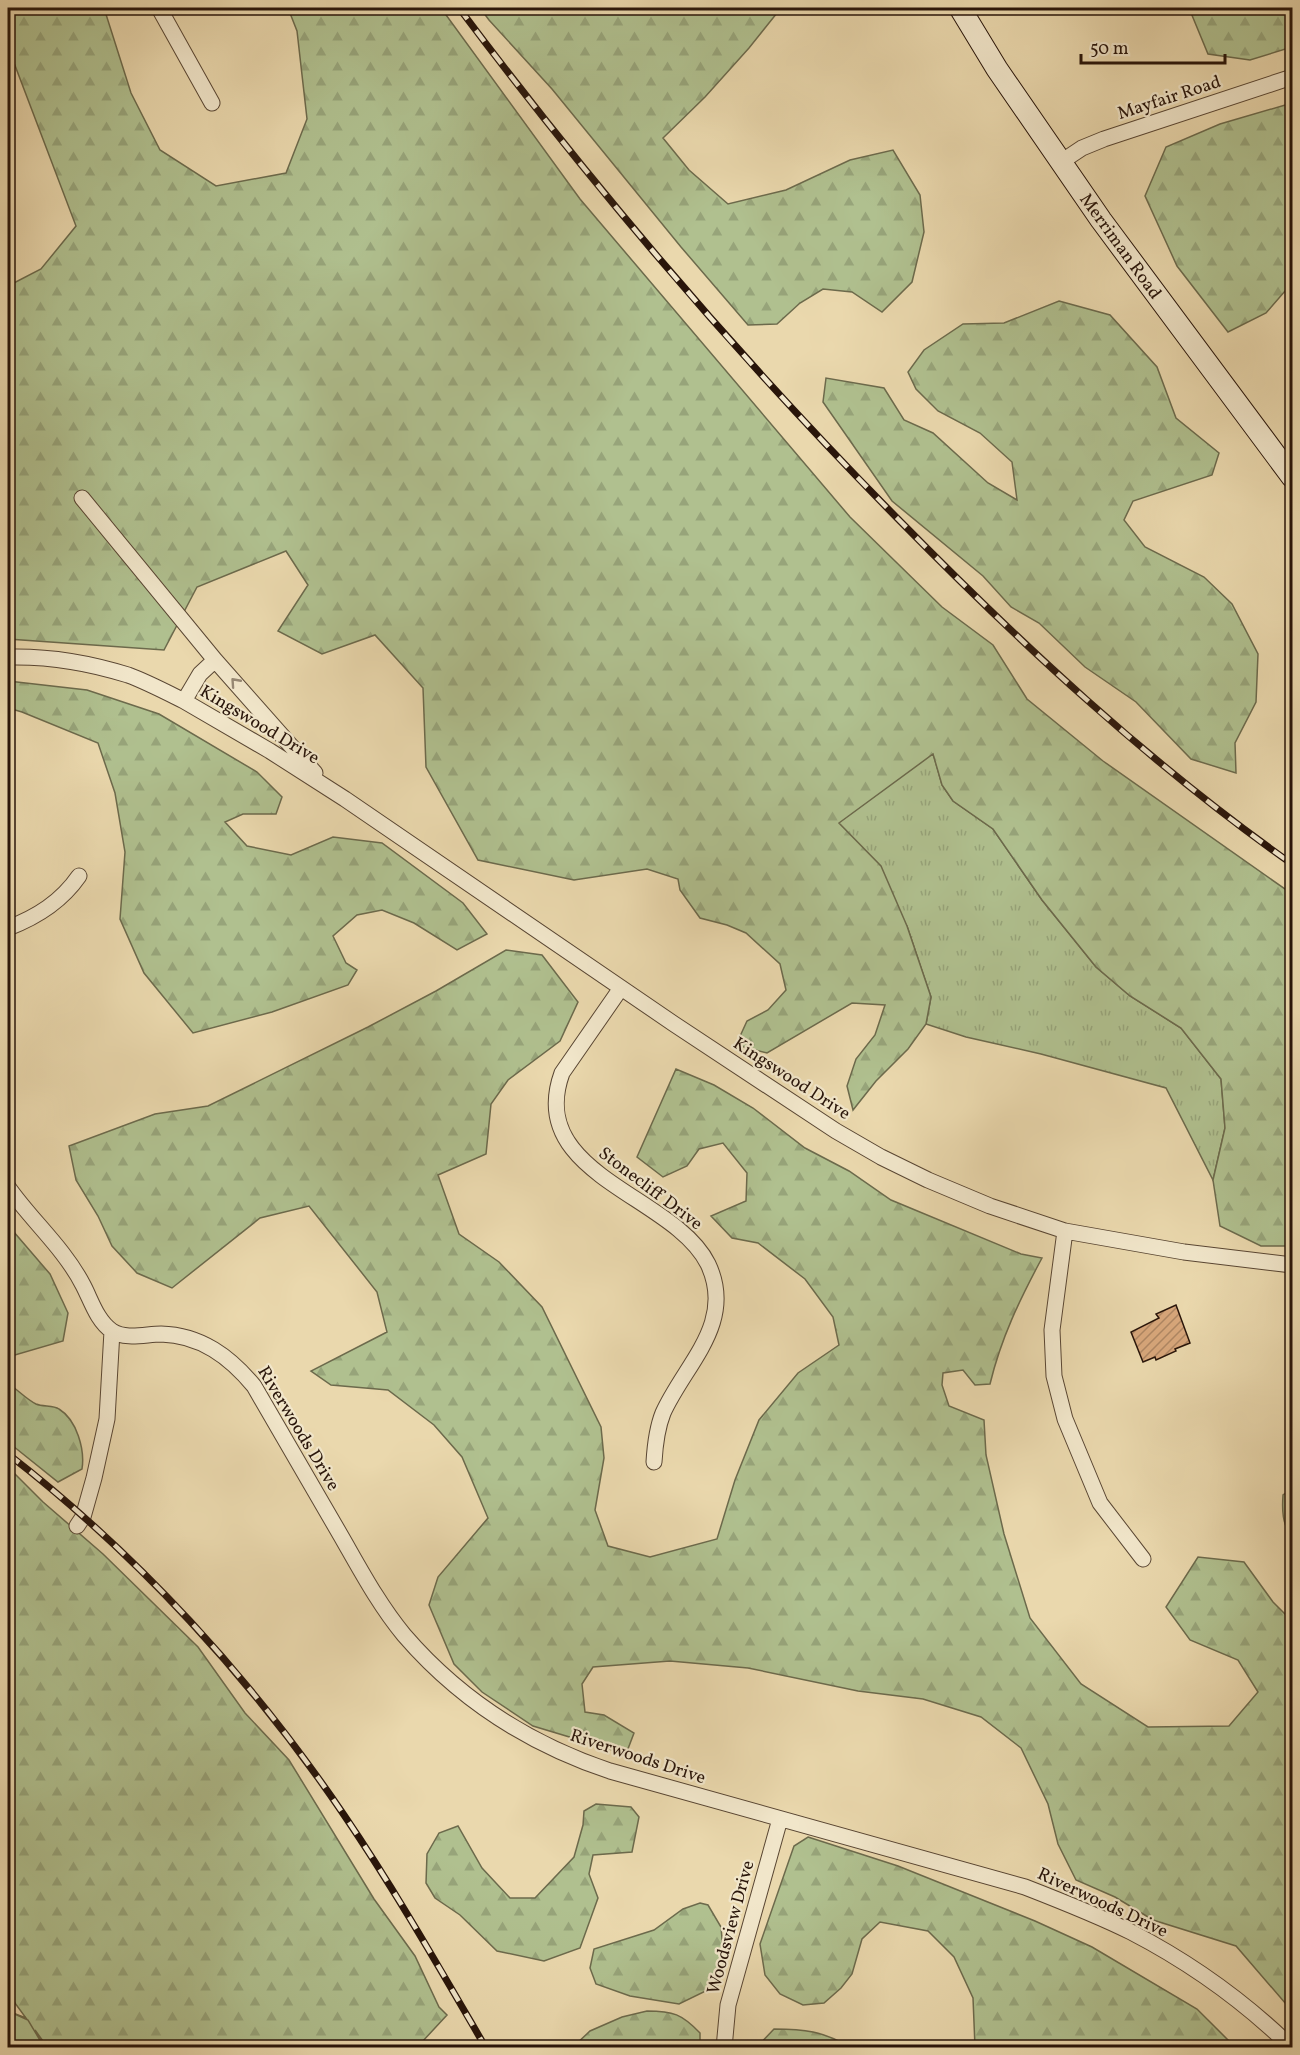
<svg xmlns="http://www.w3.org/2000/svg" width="1300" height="2055" viewBox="0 0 1300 2055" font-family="Vollkorn,serif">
<defs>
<pattern id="grass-tufts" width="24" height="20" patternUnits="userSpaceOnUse" patternTransform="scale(1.5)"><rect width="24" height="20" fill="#b0c08f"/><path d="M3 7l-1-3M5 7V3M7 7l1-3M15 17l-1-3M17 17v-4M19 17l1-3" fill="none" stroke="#97a47a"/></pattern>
<pattern id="forest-firs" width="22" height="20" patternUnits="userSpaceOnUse" patternTransform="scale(1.5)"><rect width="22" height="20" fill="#b0c08f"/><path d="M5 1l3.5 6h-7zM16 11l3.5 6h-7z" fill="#97a47a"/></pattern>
<pattern id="building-hatch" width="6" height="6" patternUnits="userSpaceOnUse" patternTransform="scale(1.5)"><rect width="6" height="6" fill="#d7a67a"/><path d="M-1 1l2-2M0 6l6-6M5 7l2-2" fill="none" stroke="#ae8662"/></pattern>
</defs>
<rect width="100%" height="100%" fill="#ead8ad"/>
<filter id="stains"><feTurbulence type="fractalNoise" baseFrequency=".00333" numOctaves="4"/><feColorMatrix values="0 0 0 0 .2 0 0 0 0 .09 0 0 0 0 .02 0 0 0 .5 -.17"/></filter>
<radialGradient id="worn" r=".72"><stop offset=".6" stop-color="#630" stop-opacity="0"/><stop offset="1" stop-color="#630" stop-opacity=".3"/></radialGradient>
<path fill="url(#grass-tufts)" stroke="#6c6a4c" stroke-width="1.5" d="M933,753L942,785L953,801L993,829L1042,900L1096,967L1130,996L1181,1028L1221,1079L1225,1128L1213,1180L1166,1088L1041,1054L966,1037L926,1024L931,997L907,926L838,823Z"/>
<path fill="url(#forest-firs)" stroke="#6c6a4c" stroke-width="1.5" d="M8,8H104L131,93L160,150L216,186L286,173L307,119L297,31L288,8H441L580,199L850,517L942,607L993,645L1027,699L1103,761L1292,894V1246H1261L1220,1226L1213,1180L1225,1128L1221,1079L1181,1028L1130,996L1096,967L1042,900L993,829L953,801L942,785L933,754L839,823L881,866L907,926L931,997L926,1024L908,1049L876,1081L853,1110L847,1086L856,1059L875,1035L885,1005L852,1003L767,1053L736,1045L747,1021L768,1010L786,990L780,964L746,933L727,925L700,918L680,890L678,879L647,869L574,880L478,860L426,767L423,688L375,635L322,654L278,631L308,585L286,551L197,587L164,650L8,639V286L41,269L76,226L8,47Z
M480,8H781L749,48L705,97L663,138L689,170L728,204L786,190L850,160L893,150L920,195L924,232L912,282L882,312L852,292L823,289L800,303L777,324L748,325L681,247L552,89L489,20Z
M1189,8H1292V47L1250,60L1208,54Z
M1292,103V283L1266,313L1228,332L1177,266L1145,196L1166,147L1220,124Z
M1059,301L1110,315L1157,367L1176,418L1219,453L1212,475L1133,501L1124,520L1145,547L1204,577L1232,604L1258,654L1256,702L1235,743L1236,773L1191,759L1136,702L1085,667L1039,623L1011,607L983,576L892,501L823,402L826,378L884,388L904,420L933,433L988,483L1017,500L1012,462L980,433L938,411L916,389L908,372L924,350L963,324L1004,323Z
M8,681L87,690L159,714L257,772L282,797L276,814H243L225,822L247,846L291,855L333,837L382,843L463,903L487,934L457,950L414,923L382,910L357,915L333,936L346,963L357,970L348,985L272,1012L193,1033L144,973L120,919L125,852L115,793L98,743L22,712L8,708Z
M506,950L542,955L578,1002L560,1041L508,1080L491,1104L486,1154L438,1175L459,1234L499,1262L542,1307L601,1427L604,1458L595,1510L608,1546L650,1557L717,1539L735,1480L759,1420L798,1373L839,1345L833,1317L805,1279L758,1243L732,1238L711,1216L746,1201L747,1173L723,1143L699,1149L687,1166L663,1177L637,1157L676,1069L714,1085L753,1108L805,1148L849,1171L891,1200L1021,1254L1042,1258C1020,1299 1001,1338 990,1384L975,1385L963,1370L943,1373L942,1385L949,1406L984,1420L986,1455L1004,1534L1030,1618L1081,1684L1148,1727L1229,1726L1258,1692L1238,1660L1190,1640L1166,1607L1198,1557L1244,1562L1273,1602L1292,1621V2011L1236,1946L1153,1920L1115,1897L1076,1880L1058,1844L1048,1804L1021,1748L981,1717L923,1699L858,1691L748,1668L670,1661L593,1667L582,1684L585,1712L604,1715L634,1733L626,1754L533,1726L482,1692L454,1664L429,1605L438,1577L488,1518L462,1457L434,1425L388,1390L331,1385L311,1371L387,1332L377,1292L309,1206L260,1218L172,1288L137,1273L112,1246L98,1216L76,1180L69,1146L155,1114L208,1106L368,1027L436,991Z
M8,1230L13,1231L50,1274L68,1313L63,1341L8,1357Z
M8,1380L9,1384C18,1390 26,1399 36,1404C43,1407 53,1405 59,1409C77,1420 85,1450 82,1469L58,1482L8,1442Z
M8,1467L43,1502L103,1554L198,1647L245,1713L289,1760L374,1899L415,1956L439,2007L447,2015L422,2042L411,2048H48L35,2030L44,2047H8V2011L26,2018L12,1999L8,1959Z
M1292,1489V1537C1282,1525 1282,1509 1283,1495Z
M596,1804L631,1807L639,1817L632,1852L593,1855L589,1874L598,1898L580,1948L544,1961L497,1951L460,1915L435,1898L426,1883L427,1854L439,1833L458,1826L482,1868L510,1898H535L574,1857L583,1825L584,1811Z
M808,1837L898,1866L1035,1921L1092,1947L1197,2009L1235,2047H975L973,1998L954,1957L928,1931L880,1922L862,1939L852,1974L841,1988L824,2003L803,2005L780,1994L765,1975L760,1944L794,1846Z
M700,1903L708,1905L721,1927L724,1963L718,1985L679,2004L630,1996L596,1984L590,1968L594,1949L654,1930L683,1909Z
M647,2011C673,2011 682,2014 700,2033V2041L690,2047H573L590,2031L622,2017Z
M774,2029C803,2029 824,2031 849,2047H757Z"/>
<path fill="#b0c08f" stroke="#6c6a4c" stroke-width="1.5" d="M8,2011L28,2020L44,2047H8Z"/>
<path fill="url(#building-hatch)" stroke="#29150a" stroke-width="1.5" d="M1176,1305L1190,1343L1175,1349L1176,1351L1156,1360L1155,1357L1143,1362L1131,1332L1159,1318L1156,1314Z"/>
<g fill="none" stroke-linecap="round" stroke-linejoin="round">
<g stroke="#594633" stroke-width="17">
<path id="street" d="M159,8L212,103
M1061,162L1082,148L1104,139L1292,77
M82,498L215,660L200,674L184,701L270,751L345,799L674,1024L836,1131L881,1157L928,1180L990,1206L1065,1231L1184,1252L1292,1265
M8,657C47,656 90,663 128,675C147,682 166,692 184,701
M215,660L315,773
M8,928C37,917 61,902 79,876
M621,988L562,1073C525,1175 674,1195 708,1264C736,1323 685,1364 663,1413C657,1428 655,1445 654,1462
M8,1187C31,1220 64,1248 83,1285C91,1300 97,1321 112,1331C126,1340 146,1334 161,1334C201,1335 230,1357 254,1386C283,1436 312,1486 341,1536C360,1569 379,1605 404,1635C460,1700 529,1744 610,1771L1025,1887C1061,1901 1097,1915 1131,1932C1189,1962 1245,2002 1292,2048
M1065,1231L1052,1330L1054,1376L1065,1419L1100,1503L1143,1559
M77,1526L83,1517L94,1478L107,1419L112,1331
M724,2048L728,2005L780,1819"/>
</g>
<g stroke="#29150a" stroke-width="23">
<path id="secondary" d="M960,8L997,69L1101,220L1292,477"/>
</g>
<use href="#street" stroke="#f1e6ca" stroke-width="15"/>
<use href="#secondary" stroke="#f1e6ca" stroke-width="21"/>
<g stroke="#29150a" stroke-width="7">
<path id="rail" d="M459,8C594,188 740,359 898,519C1021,644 1149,763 1292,864
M8,1454C137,1554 252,1679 344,1815C395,1890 440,1969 486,2048"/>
</g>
<use href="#rail" stroke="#f1e6ca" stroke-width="4.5" stroke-dasharray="14" stroke-linecap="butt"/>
</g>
<defs><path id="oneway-chevron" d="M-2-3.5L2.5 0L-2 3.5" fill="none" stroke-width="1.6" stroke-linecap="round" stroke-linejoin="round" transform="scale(1.5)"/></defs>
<use stroke="#978874" href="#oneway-chevron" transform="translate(235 682) rotate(-132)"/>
<g text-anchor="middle" stroke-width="4.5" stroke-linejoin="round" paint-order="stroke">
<g font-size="18" fill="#29150a" stroke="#f1e6ca">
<text transform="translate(1169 97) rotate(-18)" y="6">Mayfair Road</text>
<text transform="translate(1121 246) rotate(54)" y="6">Merriman Road</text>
<text transform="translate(260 724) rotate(31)" y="6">Kingswood Drive</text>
<text transform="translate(792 1078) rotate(33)" y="6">Kingswood Drive</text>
<text transform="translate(651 1188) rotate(37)" y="6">Stonecliff Drive</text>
<text transform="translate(299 1428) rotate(59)" y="6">Riverwoods Drive</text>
<text transform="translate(638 1756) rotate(18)" y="6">Riverwoods Drive</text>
<text transform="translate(1103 1902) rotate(25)" y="6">Riverwoods Drive</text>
<text transform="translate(730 1927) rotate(-75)" y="6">Woodsview Drive</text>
</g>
</g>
<rect width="1300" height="2055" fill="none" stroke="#ead8ad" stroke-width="30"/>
<rect x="9" y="9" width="1282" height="2037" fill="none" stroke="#29150a" stroke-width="3"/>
<rect x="15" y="15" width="1270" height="2025" fill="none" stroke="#29150a" stroke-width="1.5"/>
<path d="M1081 54v9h144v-9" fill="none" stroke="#29150a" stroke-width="3"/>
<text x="1090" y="54" font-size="18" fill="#29150a" stroke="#f1e6ca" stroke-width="4.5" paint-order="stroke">50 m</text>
<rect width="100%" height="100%" filter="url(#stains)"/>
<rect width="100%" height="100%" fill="url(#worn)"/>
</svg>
